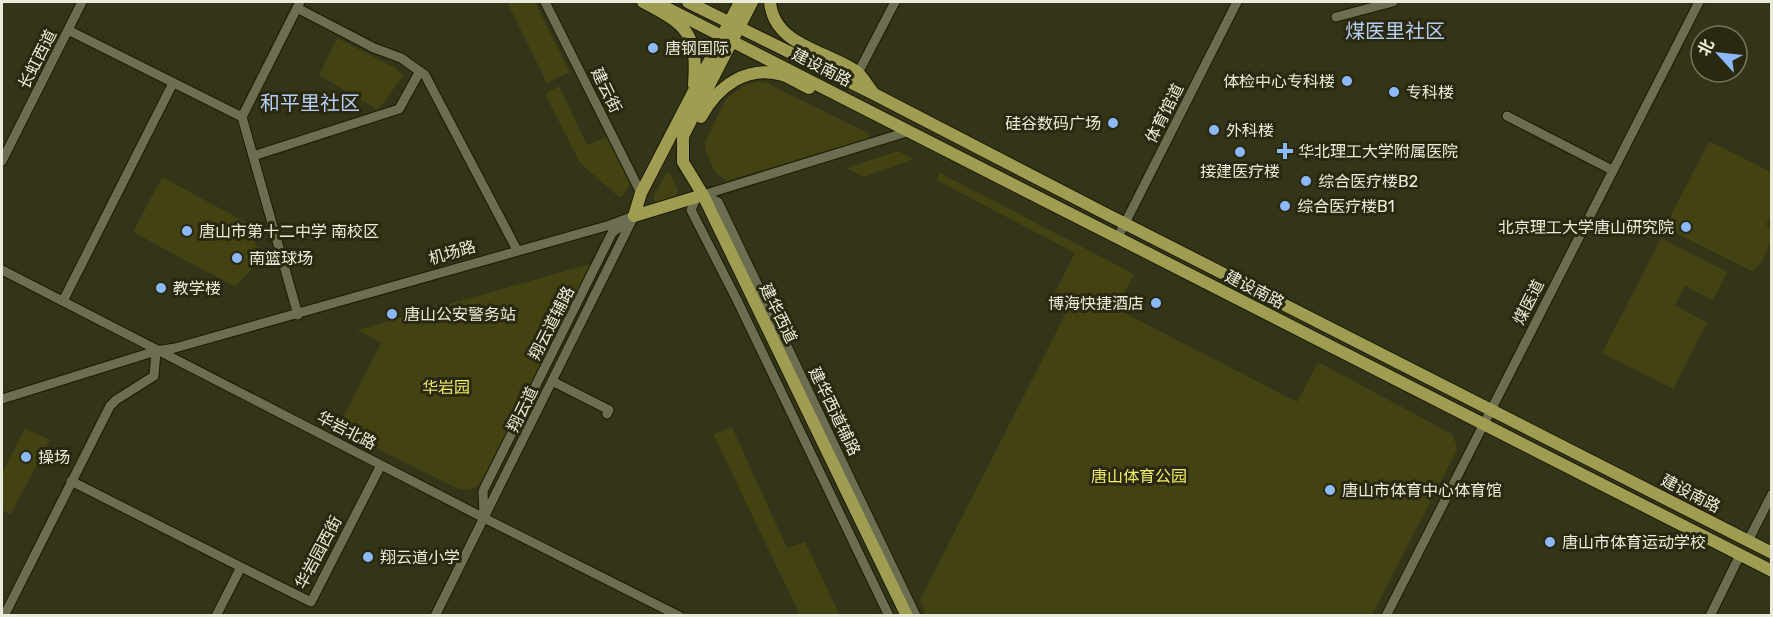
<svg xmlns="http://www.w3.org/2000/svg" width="1773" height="617" viewBox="0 0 1773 617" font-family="Rubik,'Noto Sans SC',sans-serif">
<rect width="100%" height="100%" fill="#343419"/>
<path fill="#434213" d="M507,2H535L570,72L547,83Z
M337,38L397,69L403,76L378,110L319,75Z
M756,82H765L870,134L869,138L726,181L715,172L706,151L705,142L725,100L743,86Z
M559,86L587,145L609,136L631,181L623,196L619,197L580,163L545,94Z
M1708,143H1713L1771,172V214L1766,225L1771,228C1772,242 1765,264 1752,271L1668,229L1666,225Z
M898,151L914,159L864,177L846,168Z
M666,173H670L678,191L675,196L655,202L653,198Z
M940,173L1134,274L1117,309L1297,402L1318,362L1452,434L1457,446L1456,452L1372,615H926L920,600L1067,311L1050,302L1075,253L936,180Z
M162,177L249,224L261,259L235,287L133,232Z
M1661,238L1727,272L1713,300L1685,286L1675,305L1707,323L1673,389L1602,353Z
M597,262L487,476C479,486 473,491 459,489L337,429L381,343L357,330Z
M732,427L787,548L805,542L840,615H800L713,434Z
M25,428L50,440L11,514L2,510V474Z"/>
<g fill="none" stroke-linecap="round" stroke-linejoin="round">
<g stroke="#1c1b02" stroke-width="11">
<path id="minor" d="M545,2L641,193
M297,8L374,48L401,58L425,75L517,250
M1336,17L1393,2
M68,30L242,117L298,315
M858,73L895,2
M1507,116L1612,170
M242,117L300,2
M253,156L399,109L420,71
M2,161L82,2
M703,195L718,202L916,616
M703,195L910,131
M696,198L691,210L737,300L889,616
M1118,237L1237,2
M2,270L484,518L679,616
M63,301L173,83
M552,381L609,410L607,414
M2,399L156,351L175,348L610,225L634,216
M71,481L241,567
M484,517L483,491L612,233L627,221
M1748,541L1772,494
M4,616L110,406L116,400L154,376L156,351
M216,616L241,567L311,602L381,465
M435,616L634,216
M1386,616L1699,2
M1710,616L1740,555"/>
</g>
<g stroke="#1c1b02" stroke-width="14">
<path id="major" d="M643,2C687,25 698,33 694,85
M655,2L1772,571
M688,2L874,94L1106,214L1772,553
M752,2L683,136V162L703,195L907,616
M770,2C774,46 826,50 857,72C863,77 867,85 872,91
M701,117C717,87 747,64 783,75C792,78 800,84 809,88
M634,216L641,193L740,2
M634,216L703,195"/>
</g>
<use href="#minor" stroke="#6d6d51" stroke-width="9"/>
<use href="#major" stroke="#9f9d52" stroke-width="12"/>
</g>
<g fill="#8cb9fc" stroke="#2a290f" stroke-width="2">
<circle cx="653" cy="48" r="6"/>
<circle cx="1347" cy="81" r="6"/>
<circle cx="1394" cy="92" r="6"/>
<circle cx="1113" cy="123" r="6"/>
<circle cx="1214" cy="130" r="6"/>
<path d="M1282 142h6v6h6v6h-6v6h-6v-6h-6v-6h6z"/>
<circle cx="1240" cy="152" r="6"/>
<circle cx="1306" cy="181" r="6"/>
<circle cx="1285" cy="206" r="6"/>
<circle cx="1686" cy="227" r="6"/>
<circle cx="187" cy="231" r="6"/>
<circle cx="237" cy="258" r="6"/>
<circle cx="161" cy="288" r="6"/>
<circle cx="1156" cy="303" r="6"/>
<circle cx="392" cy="314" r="6"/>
<circle cx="26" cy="457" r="6"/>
<circle cx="1330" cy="490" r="6"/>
<circle cx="1550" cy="542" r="6"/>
<circle cx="368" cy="557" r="6"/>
</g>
<g text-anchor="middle" stroke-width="6" stroke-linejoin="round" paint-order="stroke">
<g font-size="16" fill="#ebebdc" stroke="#2a290f" text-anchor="start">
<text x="665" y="54">唐钢国际</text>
<text x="1335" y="87" text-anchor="end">体检中心专科楼</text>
<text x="1406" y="98">专科楼</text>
<text x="1101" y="129" text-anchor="end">硅谷数码广场</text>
<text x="1226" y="136">外科楼</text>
<text x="1298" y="157">华北理工大学附属医院</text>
<text x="1240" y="177" text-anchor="middle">接建医疗楼</text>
<text x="1318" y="187">综合医疗楼B2</text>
<text x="1297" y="212">综合医疗楼B1</text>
<text x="1674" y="233" text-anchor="end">北京理工大学唐山研究院</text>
<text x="199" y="237">唐山市第十二中学 南校区</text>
<text x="249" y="264">南篮球场</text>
<text x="173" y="294">教学楼</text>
<text x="1144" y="309" text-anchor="end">博海快捷酒店</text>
<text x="404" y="320">唐山公安警务站</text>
<text x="38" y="463">操场</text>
<text x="1342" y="496">唐山市体育中心体育馆</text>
<text x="1562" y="548">唐山市体育运动学校</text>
<text x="380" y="563">翔云道小学</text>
</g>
<g font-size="16" fill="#ebebdc" stroke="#2a290f">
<text transform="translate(37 59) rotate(-63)" y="6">长虹西道</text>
<text transform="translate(822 67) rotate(27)" y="6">建设南路</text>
<text transform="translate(607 90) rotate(64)" y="6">建云街</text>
<text transform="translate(1164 113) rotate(-63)" y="6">体育馆道</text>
<text transform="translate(452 252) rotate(-16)" y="6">机场路</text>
<text transform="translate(1255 289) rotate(27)" y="6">建设南路</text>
<text transform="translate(1528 302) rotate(-63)" y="6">煤医道</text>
<text transform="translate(779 313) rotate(64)" y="6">建华西道</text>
<text transform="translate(551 323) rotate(-63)" y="6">翔云道辅路</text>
<text transform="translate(522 409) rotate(-64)" y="6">翔云道</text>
<text transform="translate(835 411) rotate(64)" y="6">建华西道辅路</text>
<text transform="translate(347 430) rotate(27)" y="6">华岩北路</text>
<text transform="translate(1691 493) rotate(27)" y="6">建设南路</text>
<text transform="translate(318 552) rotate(-62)" y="6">华岩园西街</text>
</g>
<g font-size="16" fill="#eeeb67" stroke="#2a290f">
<text x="446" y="393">华岩园</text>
<text x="1139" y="482">唐山体育公园</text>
</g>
<g font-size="20" fill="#b5cef4" stroke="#2a290f">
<text x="1395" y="38">煤医里社区</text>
<text x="310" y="110">和平里社区</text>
</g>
</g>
<rect width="1773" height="617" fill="none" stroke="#ebebdc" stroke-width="6"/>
<g transform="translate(1719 54) rotate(297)"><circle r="28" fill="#2a290f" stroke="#777761" stroke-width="1.5"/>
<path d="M0-4.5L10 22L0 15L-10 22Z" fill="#8cb9fc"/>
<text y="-9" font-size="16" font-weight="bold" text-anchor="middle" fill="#ebebdc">北</text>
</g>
</svg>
